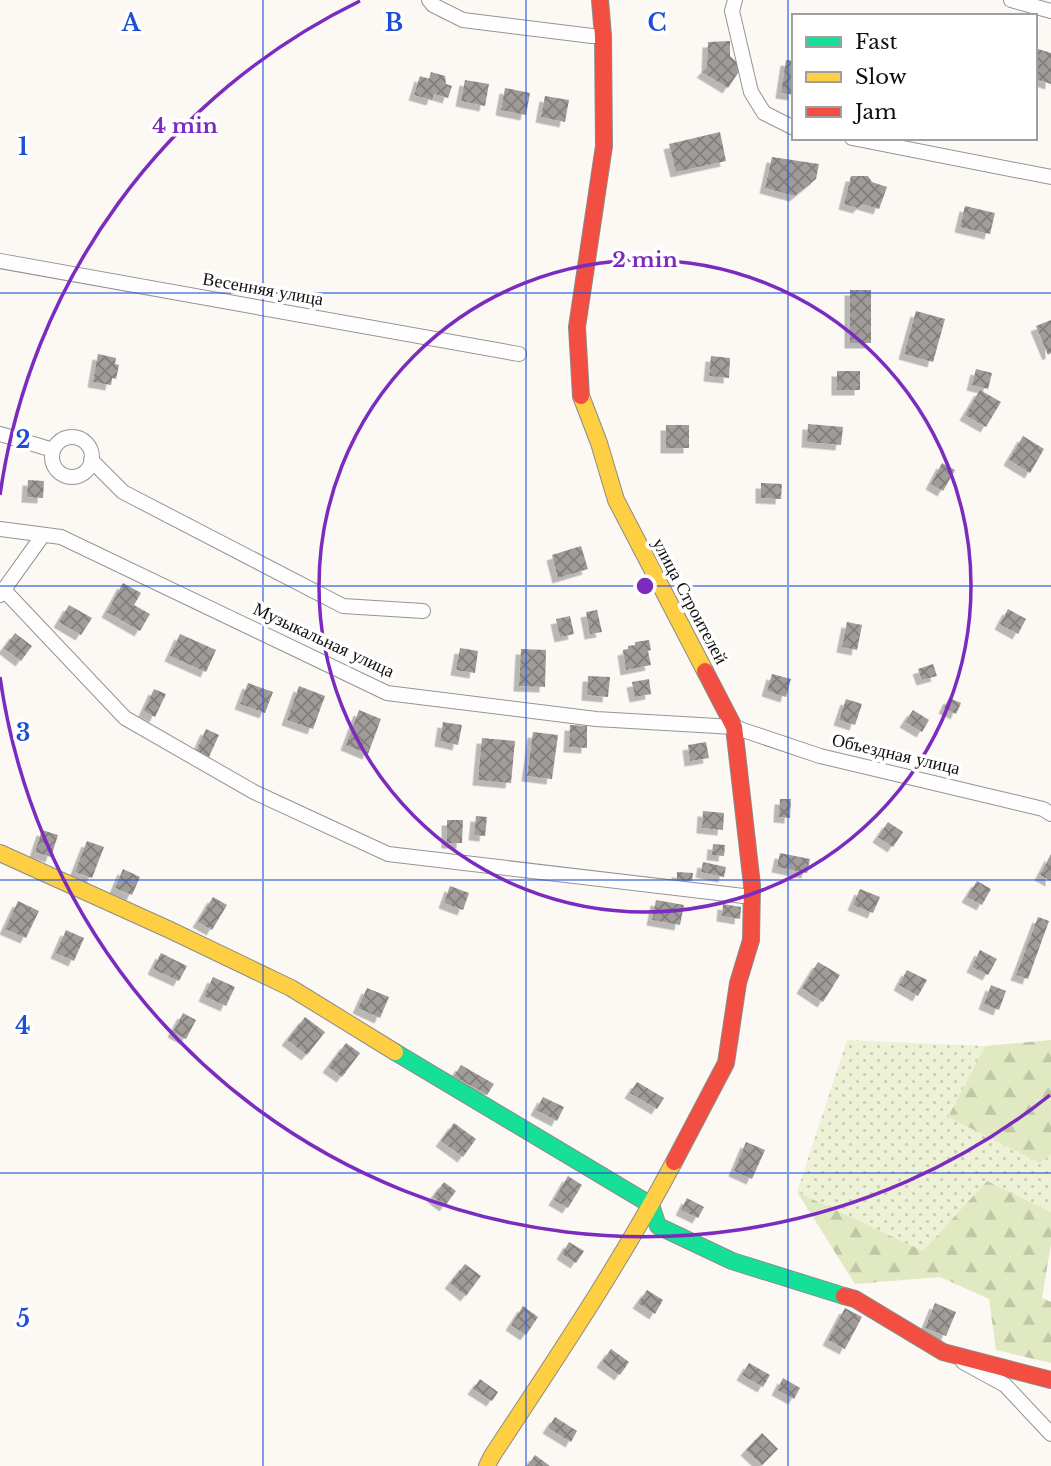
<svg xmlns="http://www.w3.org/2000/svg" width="1051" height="1466" viewBox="0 0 1051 1466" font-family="'Libre Baskerville',serif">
<defs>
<pattern id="grass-dots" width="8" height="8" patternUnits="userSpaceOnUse" patternTransform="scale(1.75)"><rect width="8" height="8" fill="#edf1d5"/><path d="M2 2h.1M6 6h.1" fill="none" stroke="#cacdb6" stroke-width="1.8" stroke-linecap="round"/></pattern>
<pattern id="forest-firs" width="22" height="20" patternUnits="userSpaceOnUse" patternTransform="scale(1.75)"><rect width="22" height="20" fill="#e0e9c2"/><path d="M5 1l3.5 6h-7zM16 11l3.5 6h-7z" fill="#bfc7a6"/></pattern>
<pattern id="building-cross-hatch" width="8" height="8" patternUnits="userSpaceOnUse" patternTransform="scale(1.75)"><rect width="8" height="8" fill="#a09c9a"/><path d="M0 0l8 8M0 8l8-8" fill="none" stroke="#817e7c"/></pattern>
<filter id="shadow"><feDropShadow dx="-5.5" dy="5.5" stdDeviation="0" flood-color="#0004"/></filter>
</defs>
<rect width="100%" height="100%" fill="#fcf9f5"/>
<path fill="url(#grass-dots)" d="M847,1040L985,1046L948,1117L1040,1163L1051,1154V1212L987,1181L923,1252L797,1192Z"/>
<path fill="url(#forest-firs)" d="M1051,1040V1154L1040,1163L948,1117L985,1046Z
M987,1181L1051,1212V1244L1042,1298L1051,1302V1363L996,1350L989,1299L940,1277L855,1284L797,1192L923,1251Z"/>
<path fill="url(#building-cross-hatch)" filter="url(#shadow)" d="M730,41V56L742,67L728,88L702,72L707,67L708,42Z
M1035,48L1051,53V84L1035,79Z
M786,60L794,61V95L781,93Z
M431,72L445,76L446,84L452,86L448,98L434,94L432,100L414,95L420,76L429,79Z
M465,80L489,84L485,106L461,101Z
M505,88L530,93L526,115L501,110Z
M545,96L569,100L565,122L541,117Z
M720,132L726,161L676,172L669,144Z
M772,157L819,164L816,179L795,196L765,188Z
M851,176H868L872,182L887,187L879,209L862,204L858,208L844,204Z
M965,206L995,213L990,234L960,227Z
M850,290H871V343H850Z
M916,311L945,319L933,362L904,354Z
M1051,320V353L1048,355L1036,326Z
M98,354L116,358L115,364L119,365L116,379L112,378L111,385L93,382Z
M711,356L730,358L729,378L709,376Z
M976,369L992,373L988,389L972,385Z
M837,371H860V390H837Z
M980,390L1001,402L986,427L965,415Z
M808,424L843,427L841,445L807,442Z
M666,425H689V448H666Z
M1023,436L1044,449L1030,473L1009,460Z
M942,463L955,470L943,491L931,484Z
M28,480L44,481L43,498L27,497Z
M761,483L782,484L781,499L761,498Z
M581,546L588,569L558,578L552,555Z
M123,583L141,593L134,605L150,614L140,631L107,612Z
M69,605L92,618L81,635L59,622Z
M1008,609L1026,619L1018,634L1000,624Z
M597,610L602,632L590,634L586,612Z
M570,616L574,634L560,637L556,619Z
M847,622L862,625L857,650L842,647Z
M15,633L32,646L21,661L4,648Z
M180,634L216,650L206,672L170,656Z
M649,640L651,650L648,651L651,665L626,670L623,650L628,649V646L635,645V642Z
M460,648L478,651L475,673L456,670Z
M521,649L546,650L545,687L519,686Z
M933,664L937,676L922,680L918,669Z
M772,674L791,679L786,697L767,691Z
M588,676L610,677L608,697L587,695Z
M649,679L651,694L635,697L632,682Z
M248,683L273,692L265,713L240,704Z
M299,686L325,696L313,729L287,720Z
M154,689L166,694L155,717L144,711Z
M949,698L961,703L956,714L944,708Z
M846,699L862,704L855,725L839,720Z
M359,710L381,719L368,754L346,745Z
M913,710L929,720L922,732L905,722Z
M443,722L462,725L458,745L440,741Z
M570,725L587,726V748L569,747Z
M206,729L219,735L209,757L196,752Z
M533,732L558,735L552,779L527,776Z
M482,738L515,741L511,783L478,780Z
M706,742L709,758L690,761L688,745Z
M780,799H791L790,818L779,817Z
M703,811L724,813L723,830L702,828Z
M476,816L487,817L485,836L474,835Z
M447,820H463L462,843H447Z
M888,822L903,832L893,847L878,837Z
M42,830L58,835L51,857L35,852Z
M87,841L104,847L92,878L75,872Z
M713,844L725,845L724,856L712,855Z
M780,853L810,859L807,873L777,867Z
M1051,854V881L1040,875Z
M703,862L726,867L724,877L701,872Z
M123,869L140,877L132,895L115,888Z
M677,872L693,873L692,881L677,880Z
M977,881L991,889L982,905L967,897Z
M450,886L469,893L463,910L444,903Z
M860,889L880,897L873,913L853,905Z
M213,897L227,905L212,930L198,922Z
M656,900L684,905L680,925L652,920Z
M18,901L39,911L26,938L5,929Z
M723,904L741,907L740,919L722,916Z
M1038,917L1049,921L1028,979L1016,975Z
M66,930L84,938L74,961L56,953Z
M980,950L997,959L988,975L972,967Z
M161,953L187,966L179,981L153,969Z
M818,962L840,975L823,1002L802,988Z
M907,970L927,980L918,996L899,985Z
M213,977L235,987L226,1006L204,996Z
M991,985L1006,991L999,1010L984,1004Z
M367,988L389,997L380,1018L358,1008Z
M183,1013L196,1020L186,1039L173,1032Z
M305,1017L325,1032L307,1055L287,1040Z
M346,1043L360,1053L342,1077L328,1067Z
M461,1065L494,1084L487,1095L454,1076Z
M637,1082L664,1098L657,1109L630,1093Z
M543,1097L564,1107L557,1121L536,1110Z
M454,1123L476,1139L463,1157L441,1141Z
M746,1142L765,1150L752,1179L734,1171Z
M568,1176L582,1185L568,1208L554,1200Z
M444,1182L456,1191L445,1206L433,1197Z
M687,1198L704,1207L698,1218L681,1210Z
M569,1242L584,1251L576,1263L562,1254Z
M465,1264L481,1276L466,1296L450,1283Z
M647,1290L663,1300L655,1314L638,1303Z
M935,1303L956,1312L946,1336L925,1328Z
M523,1306L538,1317L526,1335L511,1325Z
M845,1308L862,1317L845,1349L828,1340Z
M611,1349L629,1362L620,1375L602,1362Z
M749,1363L770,1375L763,1387L742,1375Z
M783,1378L800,1388L794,1399L777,1390Z
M480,1379L498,1392L492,1401L473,1389Z
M555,1417L577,1431L571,1442L548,1428Z
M762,1433L778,1449L762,1465L746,1450Z
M535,1455L550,1466H527Z"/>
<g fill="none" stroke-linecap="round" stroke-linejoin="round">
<g stroke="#969493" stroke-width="16">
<path id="street" d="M429,0L433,5L463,20L592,36H603
M735,0L732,11L751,92L764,113L794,128
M1011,0L1051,11
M852,138L1051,177
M0,261L519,354
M0,434L53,450
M52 457a20 20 0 1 1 40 0a20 20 0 1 1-40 0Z
M91,460L123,492L343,606L423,611
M0,529L61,537L387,693L596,719L734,727L820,756L997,798L1043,809L1051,814
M4,590L125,718L254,792L388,854L752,897
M0,595L43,535
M963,1362L1005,1385L1051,1434"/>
</g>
<g stroke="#8c8b89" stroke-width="18">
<path id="fast" d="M395,1052L651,1205L658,1226L732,1261L844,1296"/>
</g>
<g stroke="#8c8b89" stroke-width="18">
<path id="slow" d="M581,396L599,443L616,500L705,671
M0,853L170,930L291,988L395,1052
M487,1466L492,1456C555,1360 620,1264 674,1162"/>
</g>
<g stroke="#8c8b89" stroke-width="18">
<path id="jam" d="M581,396L577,327L604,146L603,36L600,0
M674,1162L726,1063L738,983L751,940L752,885L734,727L705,671
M844,1296L855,1299L943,1352L1051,1380"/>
</g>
<use href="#street" stroke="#fffefe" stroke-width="14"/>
<use href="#fast" stroke="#16e098" stroke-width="16"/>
<use href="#slow" stroke="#ffcf43" stroke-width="16"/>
<use href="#jam" stroke="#f24e42" stroke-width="16"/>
</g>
<path fill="none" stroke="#1d4ed8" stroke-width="2" stroke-opacity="0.55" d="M263,0V1466M526,0V1466M788,0V1466M0,293H1051M0,586H1051M0,880H1051M0,1173H1051"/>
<g fill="none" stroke="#7b2cbf" stroke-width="3.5">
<circle cx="645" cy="586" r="326"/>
<path d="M1050 1095A651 651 0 0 1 0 677M0 495A651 651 0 0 1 360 1"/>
</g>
<g text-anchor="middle" stroke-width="7" stroke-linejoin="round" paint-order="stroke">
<g font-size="18" fill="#0f0f0f" stroke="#fff">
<text transform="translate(263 289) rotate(10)" y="6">Весенняя улица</text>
<text transform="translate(690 601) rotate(62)" y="6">улица Строителей</text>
<text transform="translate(324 640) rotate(25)" y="6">Музыкальная улица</text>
<text transform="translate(896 754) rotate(13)" y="6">Объездная улица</text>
</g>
</g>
<g font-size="23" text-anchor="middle" font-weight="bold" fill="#1d4ed8" stroke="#fff" stroke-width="7" stroke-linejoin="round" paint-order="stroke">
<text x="131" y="31">A</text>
<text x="394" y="31">B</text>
<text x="657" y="31">C</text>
<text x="23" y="155">1</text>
<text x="23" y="448">2</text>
<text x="23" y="741">3</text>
<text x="23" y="1034">4</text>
<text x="23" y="1327">5</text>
</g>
<circle cx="645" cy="586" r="10" fill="#7b2cbf" stroke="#fff" stroke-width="3.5"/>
<g font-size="21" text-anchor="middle" font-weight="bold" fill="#7b2cbf" stroke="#fff" stroke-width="7" stroke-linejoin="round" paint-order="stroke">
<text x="185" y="133">4 min</text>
<text x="645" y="267">2 min</text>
</g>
<rect x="792" y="14" width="245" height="126" fill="#ffffff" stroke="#9f9f9f" stroke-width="2"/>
<rect x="806" y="37" width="35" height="10" fill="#16e098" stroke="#9f9f9f" stroke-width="2"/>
<text x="855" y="49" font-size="21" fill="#0f0f0f">Fast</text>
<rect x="806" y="72" width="35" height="10" fill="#ffcf43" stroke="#9f9f9f" stroke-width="2"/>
<text x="855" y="84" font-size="21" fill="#0f0f0f">Slow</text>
<rect x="806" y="107" width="35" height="10" fill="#f24e42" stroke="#9f9f9f" stroke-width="2"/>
<text x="855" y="119" font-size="21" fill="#0f0f0f">Jam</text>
</svg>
